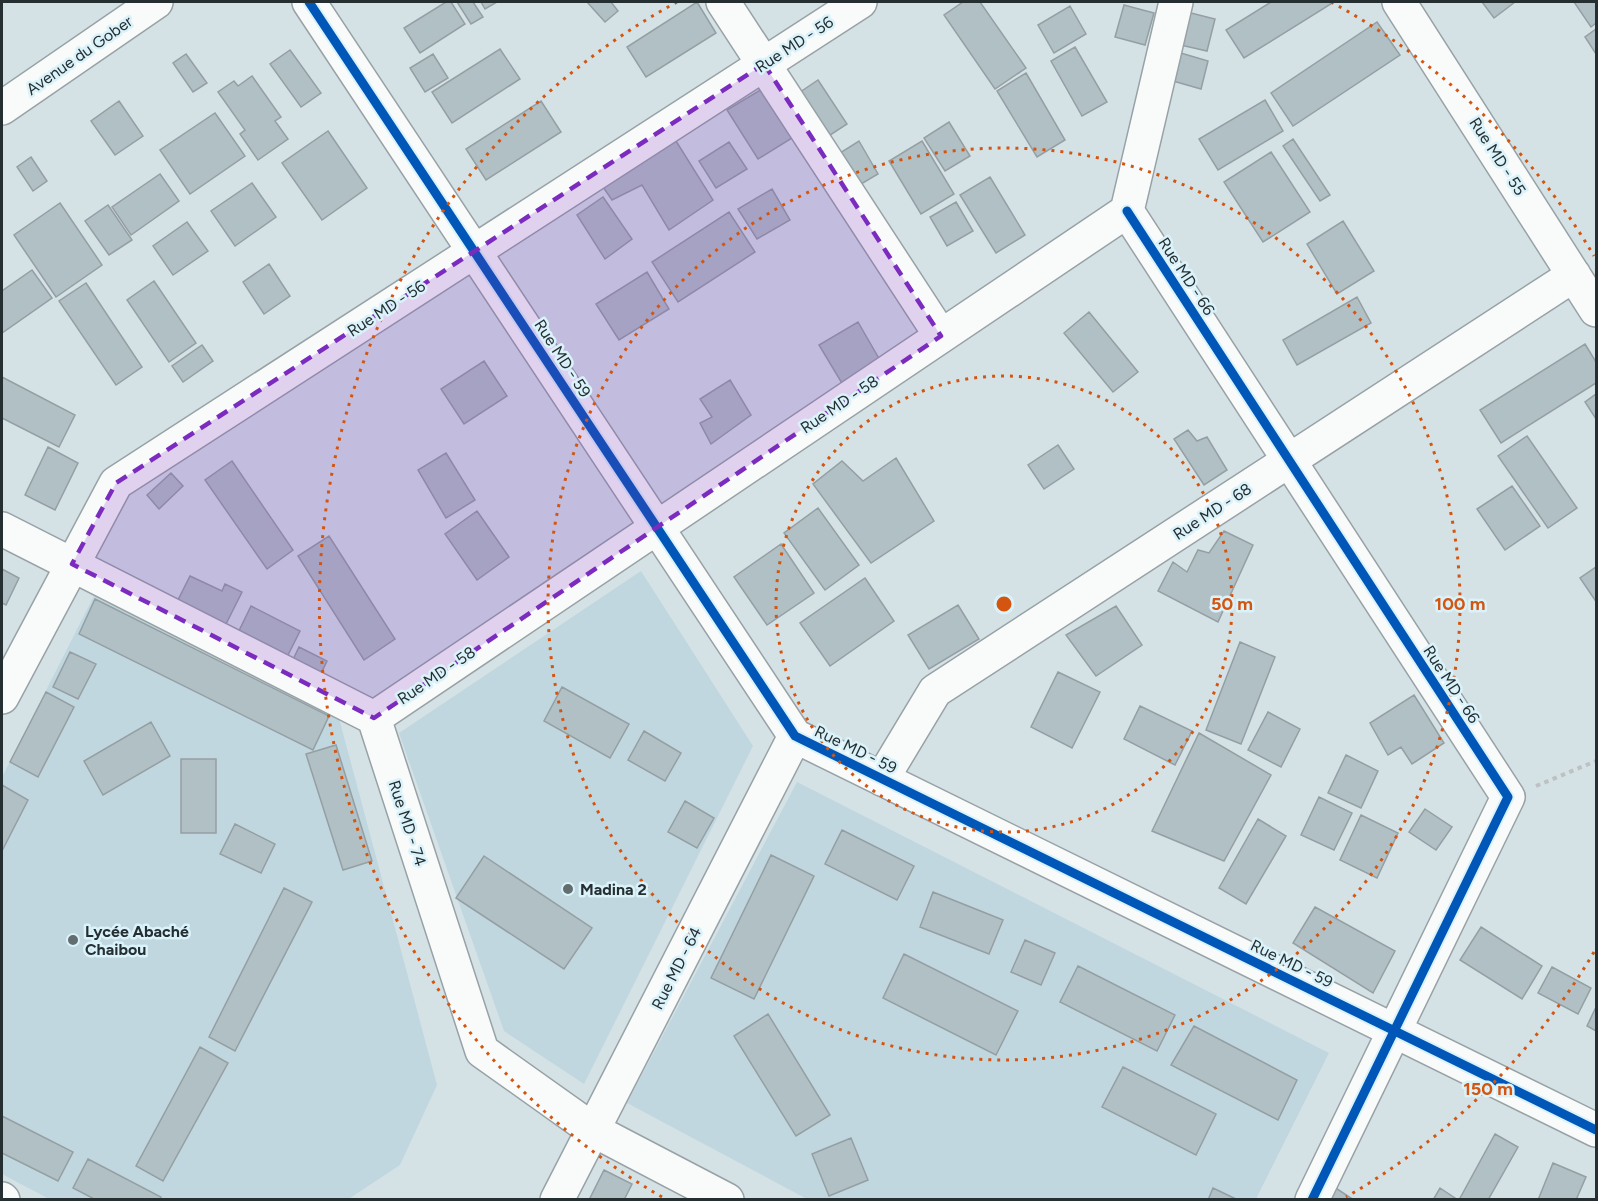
<svg xmlns="http://www.w3.org/2000/svg" width="1598" height="1201" viewBox="0 0 1598 1201" font-family="Figtree,sans-serif">
<rect width="100%" height="100%" fill="#d4e2e6"/>
<path fill="#c0d7df" d="M641,571L753,746L584,1084L504,1031L399,733Z
M97,590L339,718L437,1085L400,1165L347,1200L49,1199L2,1174V777Z
M797,782L1329,1053L1256,1199H807L627,1103Z"/>
<path fill="#b0c0c5" stroke="#959fa3" stroke-width="1.5" d="M446,2H451L465,24L420,53L404,28Z
M457,2H473L483,17L471,24Z
M481,2H497L485,9Z
M587,2H611L618,11L605,22Z
M697,2L716,33L646,77L627,47Z
M963,2H980L1026,68L995,89L944,15Z
M1271,2H1334L1244,58L1226,30Z
M1482,2H1515L1494,18Z
M1574,2H1596V23L1591,27Z
M1124,5L1154,13L1145,45L1115,37Z
M1070,6L1086,34L1054,53L1038,25Z
M1183,11L1215,19L1207,51L1176,44Z
M1377,22L1400,55L1293,126L1271,93Z
M1596,29V54L1585,37Z
M1075,47L1107,102L1082,116L1051,61Z
M500,49L520,79L452,123L432,92Z
M290,50L321,93L301,107L270,64Z
M1174,51L1208,61L1201,89L1166,79Z
M186,54L207,83L193,92L173,63Z
M433,54L448,78L425,92L410,68Z
M1026,73L1065,140L1037,157L997,91Z
M252,76L281,117L275,121L288,139L258,160L240,134L245,130L218,92L234,81L238,86Z
M818,80L847,124L818,143L790,99Z
M762,89L792,138L758,159L727,110Z
M1265,100L1283,131L1218,170L1199,139Z
M119,101L143,136L115,155L91,121Z
M541,101L561,132L486,180L466,149Z
M215,113L245,156L190,194L160,150Z
M949,122L970,156L945,171L924,138Z
M328,131L367,188L322,220L282,163Z
M1293,139L1330,195L1320,201L1283,146Z
M676,141L713,200L669,230L642,185L612,200L603,187Z
M859,141L878,174L851,190L832,158Z
M922,141L954,194L921,214L889,161Z
M729,142L747,169L716,188L699,161Z
M1271,152L1310,212L1263,242L1224,182Z
M31,157L47,181L33,191L17,167Z
M160,174L179,201L131,235L112,207Z
M990,177L1025,235L996,253L960,195Z
M252,183L276,217L235,246L211,211Z
M772,189L790,220L757,239L738,209Z
M603,197L632,239L605,259L577,215Z
M956,202L973,231L947,246L930,217Z
M60,203L102,265L56,297L14,235Z
M108,205L132,240L109,255L85,221Z
M729,212L755,252L678,302L652,262Z
M1343,221L1374,271L1337,294L1307,244Z
M187,222L208,251L173,275L153,246Z
M269,264L290,296L264,314L243,282Z
M32,270L52,298L2,333V291Z
M647,272L669,309L619,340L596,304Z
M154,281L196,343L169,362L127,300Z
M86,283L142,367L116,385L59,301Z
M1357,297L1371,323L1297,365L1283,340Z
M1089,312L1138,372L1113,392L1064,333Z
M858,322L881,362L843,385L819,345Z
M1585,344L1596,362V383L1501,443L1480,410Z
M202,345L213,361L183,382L172,366Z
M484,361L507,396L464,424L441,389Z
M2,377L75,415L59,447L2,418Z
M730,380L751,415L711,444L700,423L712,417L700,399Z
M1596,394V419L1585,402Z
M1188,430L1197,441L1207,437L1227,470L1204,485L1174,439Z
M1527,436L1577,508L1548,528L1498,456Z
M1058,445L1074,469L1044,489L1028,465Z
M48,447L78,463L55,510L25,495Z
M446,453L475,500L446,518L418,470Z
M896,458L934,521L871,563L813,484L842,461L863,481Z
M232,461L293,550L267,569L205,480Z
M171,473L183,486L159,509L147,495Z
M1512,486L1540,526L1505,550L1477,509Z
M818,508L859,565L825,590L784,533Z
M477,511L509,557L477,580L445,534Z
M1224,531L1253,545L1218,622L1158,591L1173,562L1187,572L1198,550L1209,553Z
M329,536L395,639L364,660L298,556Z
M781,544L814,593L767,625L734,577Z
M1596,567V599L1595,600L1580,578Z
M2,569L19,578L6,605L2,603Z
M190,576L222,591L225,584L242,592L224,628L176,604Z
M865,578L894,621L830,666L800,623Z
M95,599L329,716L313,750L79,634Z
M958,605L979,639L929,669L908,635Z
M251,606L300,631L285,661L236,637Z
M1116,606L1142,645L1096,676L1066,635Z
M1240,642L1275,657L1241,744L1206,730Z
M299,647L327,661L319,678L291,664Z
M70,652L96,664L78,699L53,687Z
M1058,672L1100,692L1072,748L1031,727Z
M562,687L629,724L610,758L544,721Z
M46,692L74,707L38,777L10,762Z
M1414,695L1444,743L1412,764L1401,747L1388,755L1370,723Z
M1140,706L1192,731L1175,765L1124,739Z
M1268,712L1300,729L1281,767L1248,750Z
M151,722L170,756L103,795L84,761Z
M644,731L681,753L665,781L628,760Z
M1199,733L1271,775L1224,861L1152,831Z
M336,745L372,861L343,870L306,754Z
M1346,755L1378,771L1361,808L1328,793Z
M181,759H216V833H181Z
M2,785L28,800L2,851Z
M1319,797L1352,813L1334,850L1301,835Z
M685,801L714,818L697,848L668,832Z
M1425,809L1452,827L1436,850L1409,832Z
M1361,815L1398,833L1377,878L1340,860Z
M1258,819L1286,836L1246,904L1219,888Z
M235,824L275,844L261,873L220,854Z
M842,830L914,866L897,900L825,864Z
M771,855L814,876L754,999L711,978Z
M484,856L592,928L564,969L456,898Z
M284,888L312,902L235,1051L209,1037Z
M933,892L1003,920L989,954L920,927Z
M1315,907L1395,951L1373,993L1293,943Z
M1481,927L1542,966L1522,999L1460,960Z
M1025,940L1055,953L1041,985L1011,972Z
M904,954L1018,1011L996,1055L883,998Z
M1078,966L1175,1015L1157,1051L1060,1002Z
M1552,967L1591,988L1578,1014L1538,993Z
M1596,1007V1031L1587,1026Z
M768,1014L830,1115L796,1136L734,1036Z
M1194,1026L1297,1080L1278,1120L1171,1065Z
M200,1047L228,1063L163,1181L136,1166Z
M1123,1067L1216,1114L1196,1155L1102,1107Z
M2,1116L73,1152L58,1181L2,1153Z
M1495,1134L1518,1147L1488,1200H1459Z
M851,1138L868,1180L829,1196L812,1154Z
M88,1159L161,1197L160,1200H96L73,1188Z
M1553,1163L1586,1177L1576,1200H1538Z
M604,1170L632,1184L624,1200H589Z
M1328,1183L1354,1200H1320Z
M1213,1188L1238,1200H1208Z
M1440,1188L1458,1200H1433Z"/>
<g fill="none" stroke-linecap="round" stroke-linejoin="round">
<g stroke="#98a2a6" stroke-width="36">
<path id="minor" d="M309,2L795,736L1596,1130
M723,2L941,336
M1399,2L1596,310
M2,108L156,2
M1127,211L1508,797L1312,1200
M2,529L374,718L482,1051L593,1130L727,1200
M2,697L116,483L860,2
M374,718L1127,211L1176,2
M882,779L935,691L1574,275
M2,1199L3,1200
M557,1200L795,736"/>
</g>
<path stroke="#bdc1c3" stroke-width="4" stroke-dasharray="4.5 4.5" stroke-linecap="butt" d="M1536,786L1596,761"/>
<use href="#minor" stroke="#f9fbfb" stroke-width="33"/>
<g stroke="#daf2fa" stroke-width="13">
<path id="cycleway" d="M309,2L795,736L1596,1130
M1127,211L1508,797L1312,1200"/>
</g>
<use href="#cycleway" stroke="#0057b8" stroke-width="9"/>
</g>
<path fill="#7b2cbf" fill-opacity="0.2" stroke="#7b2cbf" stroke-width="4.5" stroke-dasharray="12 8" stroke-linejoin="round" d="M764,64L941,336L374,718L72,564L116,483Z"/>
<g fill="none" stroke="#d45510" stroke-width="3" stroke-dasharray="3 6">
<circle cx="1004" cy="604" r="228"/>
<circle cx="1004" cy="604" r="456"/>
<path d="M1594 952A685 685 0 0 1 1346 1197M662 1197A685 685 0 0 1 677 2M1331 2A685 685 0 0 1 1594 256"/>
</g>
<g fill="#626d70" stroke="#daf2fa" stroke-width="2">
<circle cx="568" cy="889" r="6"/>
<circle cx="73" cy="940" r="6"/>
</g>
<g text-anchor="middle" stroke-width="5" stroke-linejoin="round" paint-order="stroke">
<g font-size="16" fill="#252e31" stroke="#daf2fa">
<text transform="translate(794 44) rotate(-33)" y="6">Rue MD - 56</text>
<text transform="translate(79 55) rotate(-35)" y="6">Avenue du Gober</text>
<text transform="translate(1498 156) rotate(57)" y="6">Rue MD - 55</text>
<text transform="translate(1187 276) rotate(57)" y="6">Rue MD - 66</text>
<text transform="translate(386 308) rotate(-33)" y="6">Rue MD - 56</text>
<text transform="translate(563 358) rotate(57)" y="6">Rue MD - 59</text>
<text transform="translate(839 404) rotate(-34)" y="6">Rue MD - 58</text>
<text transform="translate(1212 511) rotate(-33)" y="6">Rue MD - 68</text>
<text transform="translate(436 675) rotate(-34)" y="6">Rue MD - 58</text>
<text transform="translate(1452 684) rotate(57)" y="6">Rue MD - 66</text>
<text transform="translate(856 749) rotate(26)" y="6">Rue MD - 59</text>
<text transform="translate(408 823) rotate(72)" y="6">Rue MD - 74</text>
<text transform="translate(1292 963) rotate(26)" y="6">Rue MD - 59</text>
<text transform="translate(676 968) rotate(-63)" y="6">Rue MD - 64</text>
</g>
<g font-size="16" font-weight="bold" fill="#252e31" stroke="#daf2fa" text-anchor="start">
<text x="580" y="895">Madina 2</text>
<text x="85" y="937">Lycée Abaché<tspan x="85" dy="18">Chaibou</tspan></text>
</g>
</g>
<circle cx="1004" cy="604" r="9" fill="#d45510" stroke="#daf2fa" stroke-width="3"/>
<g font-size="18" text-anchor="middle" font-weight="bold" fill="#d45510" stroke="#daf2fa" stroke-width="5" stroke-linejoin="round" paint-order="stroke">
<text x="1232" y="610">50 m</text>
<text x="1460" y="610">100 m</text>
<text x="1488" y="1095">150 m</text>
</g>
<rect width="1598" height="1201" fill="none" stroke="#252e31" stroke-width="6"/>
</svg>
